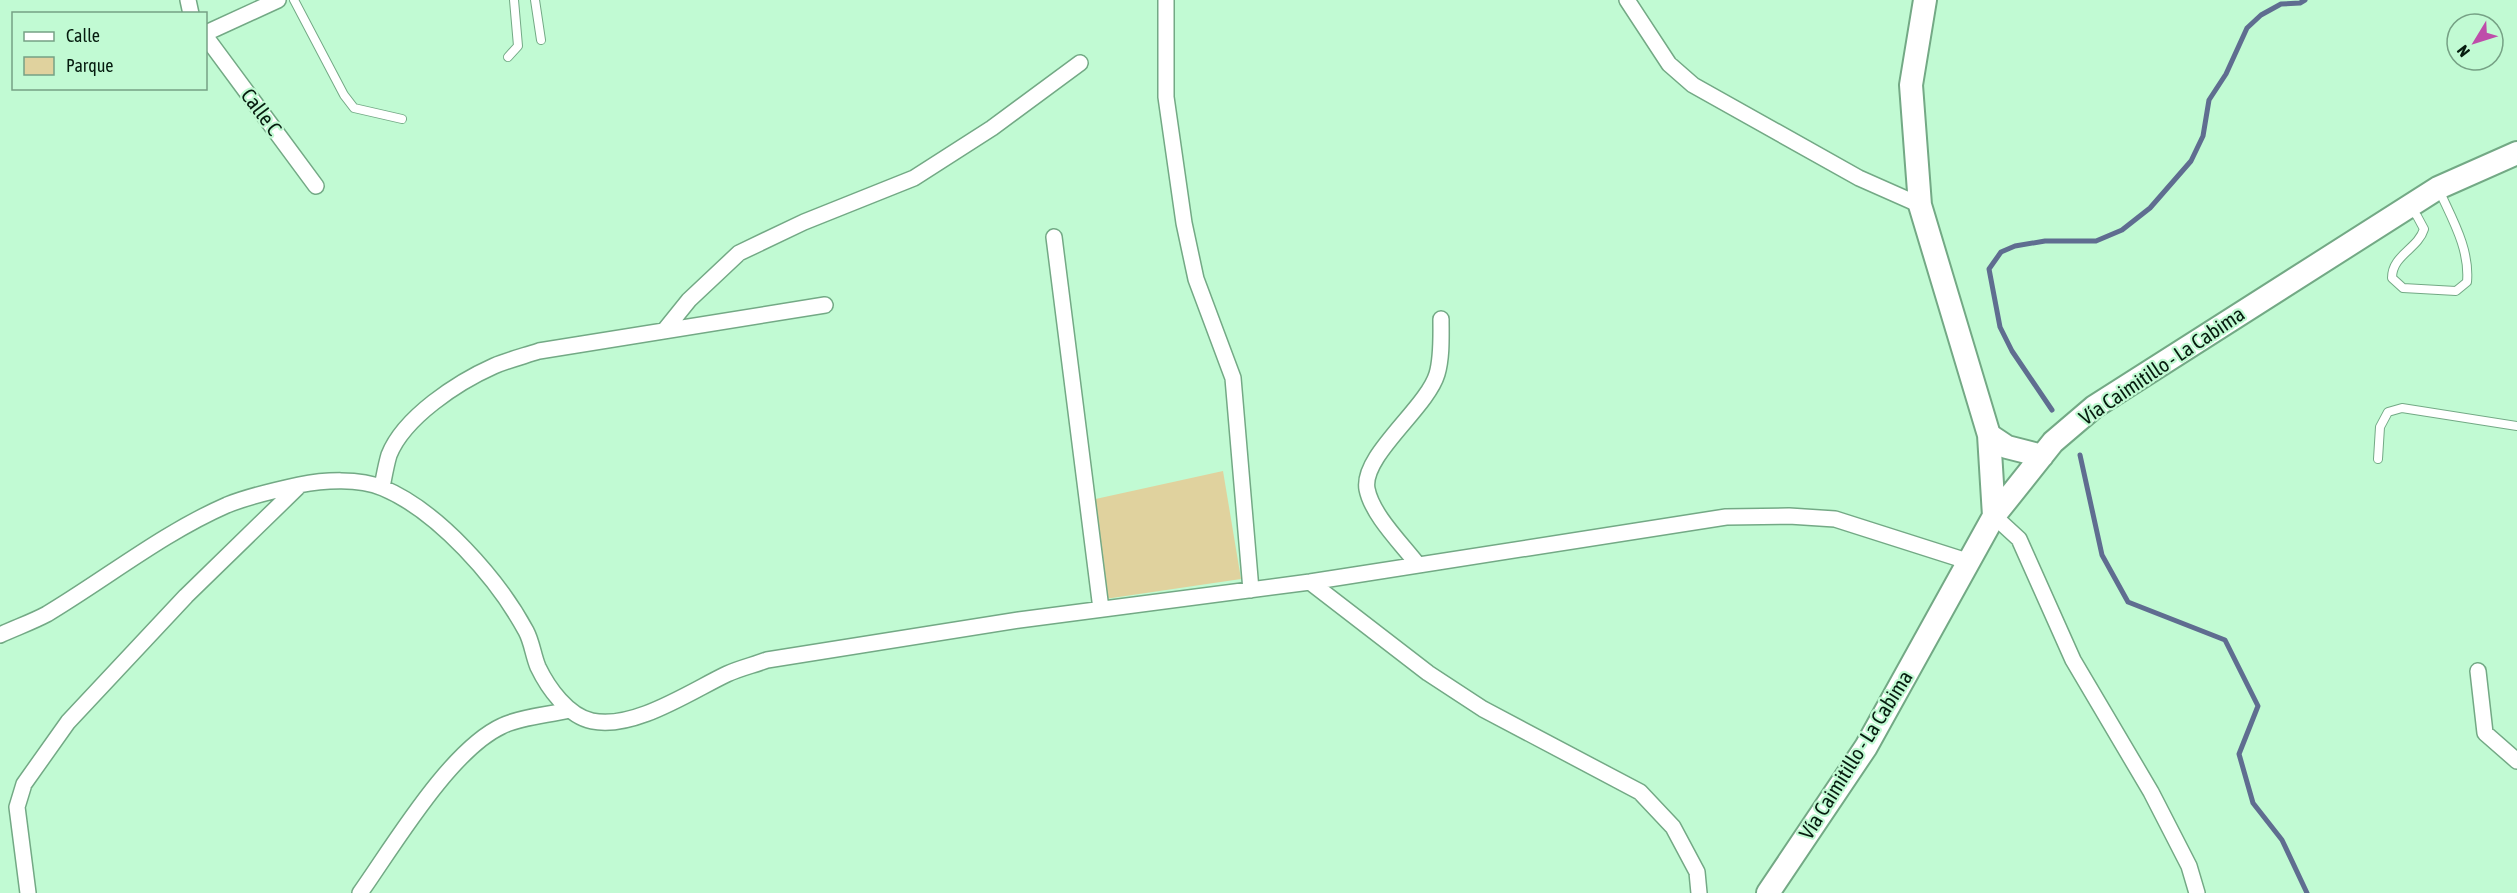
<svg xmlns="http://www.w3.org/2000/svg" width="2517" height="893" viewBox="0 0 2517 893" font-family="'Asap Condensed',sans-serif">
<rect width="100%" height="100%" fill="#c1fad3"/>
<path fill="#e0d29e" d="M1223,471L1241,579L1105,599L1091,500Z"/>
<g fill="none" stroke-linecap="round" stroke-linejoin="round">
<path stroke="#5f6d90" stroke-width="5" d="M2052,410L2012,351L2000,327L1989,269L2001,252L2015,246L2045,241H2096L2122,230L2150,208L2191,161L2203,136L2209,100L2226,74L2247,28L2261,15L2281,4L2300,3L2305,0
M2080,455L2102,555L2128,602L2225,640L2258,706L2239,754L2253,803L2282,840L2307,893"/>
<g stroke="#73a985" stroke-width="10">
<path id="lane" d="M294,0L344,95L354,108L402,119
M535,0L541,40
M508,57L518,46L514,0
M2409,208L2417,216L2424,229C2418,249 2392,255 2392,278L2403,288L2456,291L2467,282C2470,249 2452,219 2439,190
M2378,459L2380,427L2388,412L2402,408L2517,426"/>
</g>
<g stroke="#73a985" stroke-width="18">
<path id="street" d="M188,0L191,14
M1166,0V97L1184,223L1196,279L1233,378L1251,590
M1627,0L1669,64L1693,85L1859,178L1920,205
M206,33L278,0
M206,37L316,186
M1054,237L1101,609
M664,331L689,300L739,253L804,222L914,178L992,128L1080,63
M382,487C384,477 386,465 389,455C404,417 458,382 494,366C508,360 524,356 539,351L825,305
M1994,516L2019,539L2073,660L2151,792L2189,866L2197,893
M1418,565C1402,544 1372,515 1367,489C1361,456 1427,408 1437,374C1442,357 1441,336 1441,319
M1310,582L1428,673L1483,709L1640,792L1673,827L1697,872L1699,893
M0,635C15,628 32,622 47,614C107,578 163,533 227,505C249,496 276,490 299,485C324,480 359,478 383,488C438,511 498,579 526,631C532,642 533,655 538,667C548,688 568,716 592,721C634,730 691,691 727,674C740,668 754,665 767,660L1019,620L1310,582L1726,517L1789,516L1835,519L1970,562
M2478,671L2485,733L2517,761
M28,893L17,807L24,784L68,722L186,596L300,485
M360,893C394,845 450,750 502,726C520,717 549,715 569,710"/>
</g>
<g stroke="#73a985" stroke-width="26">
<path id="secondary" d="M1925,0L1911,85L1920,205L1989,435L1994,516
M1989,435L2007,447L2042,456
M1768,893L1866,747L1994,516L2053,442L2094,407L2438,188L2517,153"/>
</g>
<use href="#lane" stroke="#fff" stroke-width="8"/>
<use href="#street" stroke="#fff" stroke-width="15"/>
<use href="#secondary" stroke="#fff" stroke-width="22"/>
</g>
<g text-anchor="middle" stroke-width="4.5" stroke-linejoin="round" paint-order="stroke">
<g font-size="21" fill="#061c0f" stroke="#c1fad3">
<text transform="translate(261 112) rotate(53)" y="7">Calle C</text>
<text transform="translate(2162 366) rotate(-34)" y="7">Vía Caimitillo - La Cabima</text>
<text transform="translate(1856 755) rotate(-58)" y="7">Vía Caimitillo - La Cabima</text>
</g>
</g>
<rect x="12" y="12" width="195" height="78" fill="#c1fad3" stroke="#76a185" stroke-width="1.5"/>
<rect x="24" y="32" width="30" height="9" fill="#ffffff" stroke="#76a185" stroke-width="1.5"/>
<text x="66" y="42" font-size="18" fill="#061c0f">Calle</text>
<rect x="24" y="57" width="30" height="18" fill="#e0d29e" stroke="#76a185" stroke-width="1.5"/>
<text x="66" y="72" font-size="18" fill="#061c0f">Parque</text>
<g transform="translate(2475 42) rotate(232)"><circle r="28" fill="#c1fad3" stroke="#76a185" stroke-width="1.5"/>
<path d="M0-4.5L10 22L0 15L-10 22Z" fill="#be4daa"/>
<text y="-9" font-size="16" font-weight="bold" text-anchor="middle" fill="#061c0f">N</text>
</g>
</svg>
